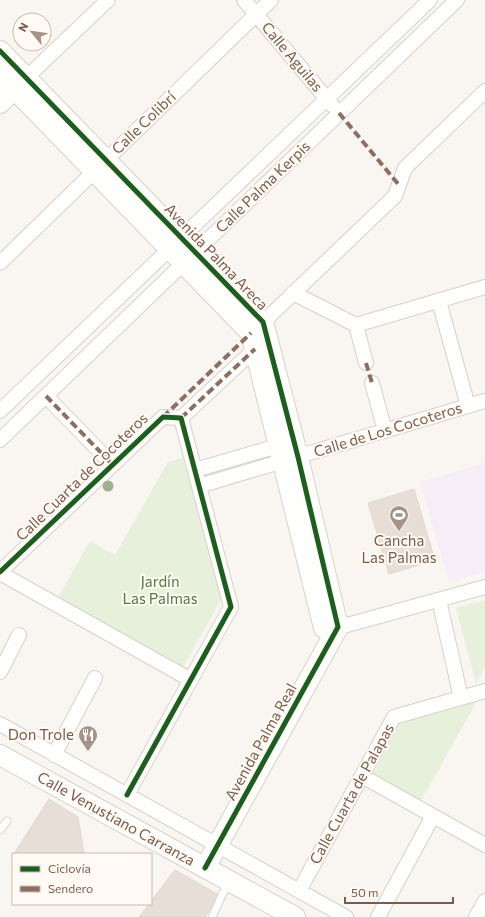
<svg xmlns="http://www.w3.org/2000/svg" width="485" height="917" viewBox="0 0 485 917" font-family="Commissioner,sans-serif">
<rect width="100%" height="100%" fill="#f9f5f0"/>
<path fill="#f6eef6" d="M485,463V572L449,582L420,482Z"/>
<path fill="#e7f0db" d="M183,458L222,598L182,669L57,599L90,541L115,555L168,462Z
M485,600V666L476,684L456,608Z
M479,697L421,801L373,774L400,724Z"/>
<path fill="#e6ded7" stroke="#e2d8d2" d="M414,489L435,560L389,574L368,503Z
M49,799L78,817L84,854H20L15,852Z
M175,870L219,895L205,917H139L149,904H151V901Z"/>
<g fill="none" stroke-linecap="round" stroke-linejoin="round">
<g stroke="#d7d1cb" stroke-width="9">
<path id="lane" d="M0,830L7,821
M212,917L228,882"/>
</g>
<g stroke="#d7d1cb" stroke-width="16">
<path id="street" d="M244,0L332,105
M26,78L108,0
M0,263L271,0
M293,293L356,325L485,287
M439,301L468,406
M356,325L366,363
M257,328L395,196L405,168L485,91
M372,383L385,431
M46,396L113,465
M0,411L430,0
M181,418L255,349
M0,440L457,0
M195,470L288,443
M199,486L485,401
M0,572L163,417L181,418L231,607L127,795
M0,573L191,680
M439,600L461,698
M329,630L485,587
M0,672L19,635
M0,724L346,917
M54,755L95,678
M362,776L485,845
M299,891L394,717L485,691
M378,917L433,816
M476,917L485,901"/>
</g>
<g stroke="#d9d2cb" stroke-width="22">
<path id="secondary" d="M0,51L263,322L298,457L338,627L205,868
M0,74L251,333L324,628
M0,103L24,79
M0,755L295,917"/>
</g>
<use href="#lane" stroke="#fefefd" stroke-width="7"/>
<use href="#street" stroke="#fefefd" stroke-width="14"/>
<use href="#secondary" stroke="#fefefd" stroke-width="20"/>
<path stroke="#8d6e63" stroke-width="4" stroke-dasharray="8 4" stroke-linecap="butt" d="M339,113L399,185
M366,363L372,383
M46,396L113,465
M163,417L251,333
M181,418L255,349"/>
<g stroke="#fffaf3" stroke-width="8">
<path id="cycleway" d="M0,51L263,322L298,457L338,627L205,868
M0,572L163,417L181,418L231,607L127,795"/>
</g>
<use href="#cycleway" stroke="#1b5e20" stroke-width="5"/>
</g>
<circle fill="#9eb190" cx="108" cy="486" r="5.5"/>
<defs>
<g id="stadium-pin" transform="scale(1)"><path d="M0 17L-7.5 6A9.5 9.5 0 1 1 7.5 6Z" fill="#a69286" stroke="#fffaf3"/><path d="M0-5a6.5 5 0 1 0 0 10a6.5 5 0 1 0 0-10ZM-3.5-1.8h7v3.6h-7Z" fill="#fff"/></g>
<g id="restaurant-pin" transform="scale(1)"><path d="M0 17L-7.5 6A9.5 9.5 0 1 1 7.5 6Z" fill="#a69286" stroke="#fffaf3"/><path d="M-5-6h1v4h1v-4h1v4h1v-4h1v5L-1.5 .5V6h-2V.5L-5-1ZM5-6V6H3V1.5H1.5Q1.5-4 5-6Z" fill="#fff"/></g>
</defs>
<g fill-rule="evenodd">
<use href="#stadium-pin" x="399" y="515"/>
<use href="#restaurant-pin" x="88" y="735"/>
</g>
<g text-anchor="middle" stroke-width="4" stroke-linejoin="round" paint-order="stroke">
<g font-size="15" fill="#7a5c4d" stroke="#fffaf3">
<text transform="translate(292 57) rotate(50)" y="5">Calle Aguilas</text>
<text transform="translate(144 123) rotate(-44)" y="5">Calle Colibrí</text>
<text transform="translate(263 187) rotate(-44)" y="5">Calle Palma Kerpis</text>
<text transform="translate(216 257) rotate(46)" y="5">Avenida Palma Areca</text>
<text transform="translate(388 430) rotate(-17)" y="5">Calle de Los Cocoteros</text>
<text transform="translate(82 477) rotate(-44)" y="5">Calle Cuarta de Cocoteros</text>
<text transform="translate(261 742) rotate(-61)" y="5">Avenida Palma Real</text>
<text transform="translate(352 794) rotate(-61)" y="5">Calle Cuarta de Palapas</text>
<text transform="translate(116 819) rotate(29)" y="5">Calle Venustiano Carranza</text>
</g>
<g font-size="15" fill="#7a5c4d" stroke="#fffaf3">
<text x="399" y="546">Cancha<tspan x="399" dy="17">Las Palmas</tspan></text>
<text x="74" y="740" text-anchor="end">Don Trole</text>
</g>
<g font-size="15" fill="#537a41" stroke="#fffaf3">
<text x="160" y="587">Jardín<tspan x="160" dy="17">Las Palmas</tspan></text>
</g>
</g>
<rect x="12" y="853" width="140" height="52" fill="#fffaf3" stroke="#cabbb1"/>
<rect x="20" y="866" width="20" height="6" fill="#1b5e20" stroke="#cabbb1"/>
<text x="48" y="873" font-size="12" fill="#7a5c4d">Ciclovía</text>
<rect x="20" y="886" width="20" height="6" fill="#8d6e63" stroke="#cabbb1"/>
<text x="48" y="893" font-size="12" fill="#7a5c4d">Sendero</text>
<g transform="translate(32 32) rotate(299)"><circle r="19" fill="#fffaf3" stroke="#cabbb1"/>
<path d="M0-3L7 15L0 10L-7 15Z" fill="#a69286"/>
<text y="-6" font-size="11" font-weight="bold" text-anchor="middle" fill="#7a5c4d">N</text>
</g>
<path d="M345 897v6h108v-6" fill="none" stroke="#7a5c4d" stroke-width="2"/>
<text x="351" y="897" font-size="12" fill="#7a5c4d" stroke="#fffaf3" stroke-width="3" paint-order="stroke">50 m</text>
</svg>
